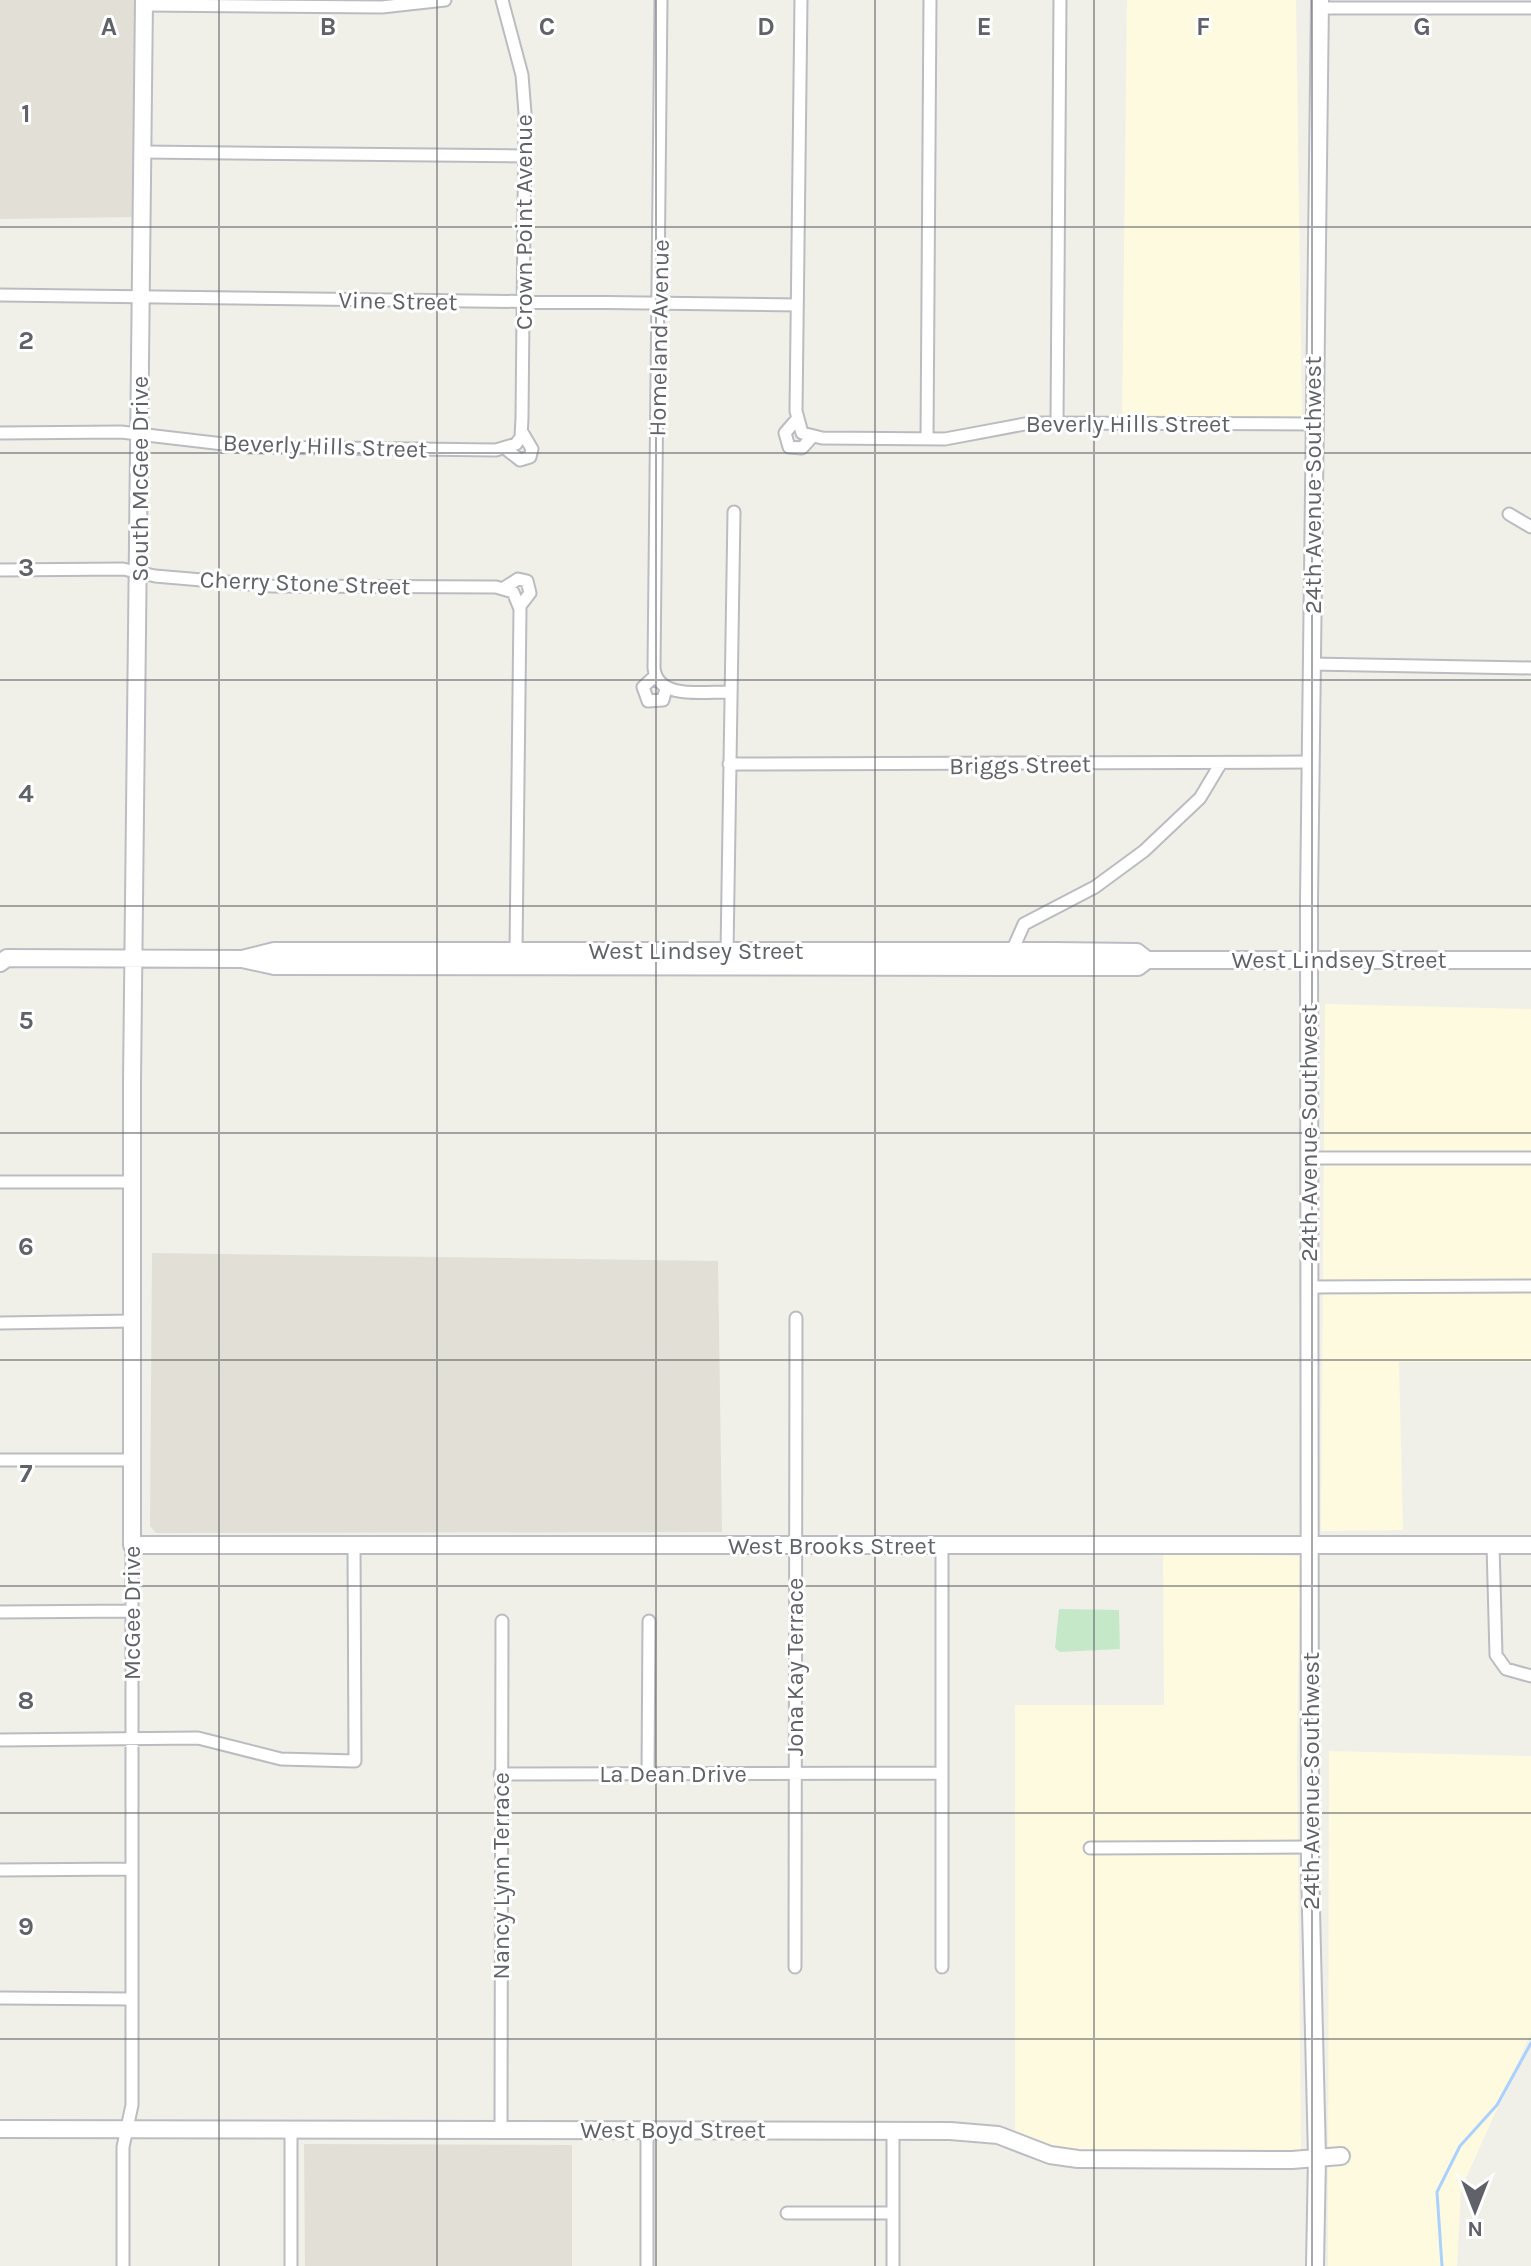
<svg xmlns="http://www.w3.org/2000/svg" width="1531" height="2266" viewBox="0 0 1531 2266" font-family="Karla,sans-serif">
<rect width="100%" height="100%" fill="#f1f0e8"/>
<path fill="#fefae0" d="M1127,0H1296L1302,420L1122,421Z
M1325,1004L1531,1009V1362H1399L1403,1530L1321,1531Z
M1163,1553L1300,1556L1297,1757L1301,2151L1081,2153L1057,2150L1015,2131V1705H1164Z
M1329,1751L1531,1756V2033L1461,2189L1457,2266H1328Z"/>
<path fill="#e1dfd6" d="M0,0H136L133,217L0,219Z
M152,1253L718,1261L722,1532L156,1533L150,1526Z
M304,2144L572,2145V2266H305Z"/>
<path fill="#c5e8c9" d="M1059,1609L1119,1610L1120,1649L1060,1652L1055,1648Z"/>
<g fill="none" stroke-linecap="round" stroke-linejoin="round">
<path stroke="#aad1fe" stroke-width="3" d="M1442,2266L1437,2192L1460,2146L1497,2105L1531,2043"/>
<g stroke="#babcc1" stroke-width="15">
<path id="street" d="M661,0L654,668C657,701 707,691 731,692
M801,0L796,411L802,433L822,438L945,439L1030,423L1313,424
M144,5L382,7L445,0
M1320,8H1531
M143,152L525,156
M0,295L797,305
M797,419L785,433L789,447L802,448L812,437
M1057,423L1060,0
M0,433L121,432L249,447L496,450L516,444L521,437L522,418L525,113L522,75L502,0
M927,439L930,0
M506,449L520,460L530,457L532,449L522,432
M1509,514L1531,527
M0,570L123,569L155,576L272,586L496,587L513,592L520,609L516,951
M504,588L518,579L527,581L530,593L520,606
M1311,664L1531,668
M655,676L643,687L648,701L663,700L666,688
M729,764L1310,762
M1012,951L1024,924L1095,887L1144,851L1200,798L1221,763
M727,952L734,512
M1309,1158H1531
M0,1182H132
M1309,1287L1531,1286
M0,1323L133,1321
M0,1460H132
M1493,1545L1496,1655L1506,1669L1531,1676
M0,1612L132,1611
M0,1740L198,1738L281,1759L355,1761L354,1545
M500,1774L942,1773
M648,1774L649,1621
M1090,1848L1310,1847
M0,1870L132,1869
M795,1967L796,1318
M942,1967V1546
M0,1998L132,1999
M291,2129V2266
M501,2130L502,1621
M787,2213H893
M123,2266V2147L132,2105V1545
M647,2266V2130
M893,2266V2131"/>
</g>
<g stroke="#bbbdc3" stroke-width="20">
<path id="secondary" d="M144,0L132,1082V1545H1531
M242,959L274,951H1054L1137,952L1147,960
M0,963L7,958L242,959L274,966L1074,967H1138L1147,960H1531
M0,2129L950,2131L998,2135L1050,2155L1078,2159L1292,2160L1341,2156
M1315,2266L1317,2157L1310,1869L1309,901L1320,0"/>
</g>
<use href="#street" stroke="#fff" stroke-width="11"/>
<use href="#secondary" stroke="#fff" stroke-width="16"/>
</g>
<path fill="none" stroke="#5f6268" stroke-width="2" stroke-opacity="0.55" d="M219,0V2266M437,0V2266M656,0V2266M875,0V2266M1094,0V2266M1312,0V2266M0,227H1531M0,453H1531M0,680H1531M0,906H1531M0,1133H1531M0,1360H1531M0,1586H1531M0,1813H1531M0,2039H1531"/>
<g text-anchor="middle" stroke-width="6" stroke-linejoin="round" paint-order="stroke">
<g font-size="24" fill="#5f6268" stroke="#fff">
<text transform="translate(524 222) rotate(-90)" y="8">Crown Point Avenue</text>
<text transform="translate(398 301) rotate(1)" y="8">Vine Street</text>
<text transform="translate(659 338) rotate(-89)" y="8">Homeland Avenue</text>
<text x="1128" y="432">Beverly Hills Street</text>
<text transform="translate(325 446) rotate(2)" y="8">Beverly Hills Street</text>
<text transform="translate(140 479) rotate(-90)" y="8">South McGee Drive</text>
<text transform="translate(1313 485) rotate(-90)" y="8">24th Avenue Southwest</text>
<text transform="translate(305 583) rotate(2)" y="8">Cherry Stone Street</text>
<text transform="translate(1020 765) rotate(-1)" y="8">Briggs Street</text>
<text x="696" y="959">West Lindsey Street</text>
<text x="1339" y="968">West Lindsey Street</text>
<text transform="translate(1309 1133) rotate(-90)" y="8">24th Avenue Southwest</text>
<text x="832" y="1554">West Brooks Street</text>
<text transform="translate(132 1613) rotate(-90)" y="8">McGee Drive</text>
<text transform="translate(795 1667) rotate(-90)" y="8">Jona Kay Terrace</text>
<text x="673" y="1782">La Dean Drive</text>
<text transform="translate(1311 1781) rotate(-90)" y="8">24th Avenue Southwest</text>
<text transform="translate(501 1876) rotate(-90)" y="8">Nancy Lynn Terrace</text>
<text x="673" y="2138">West Boyd Street</text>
</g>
</g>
<g font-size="26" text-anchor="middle" font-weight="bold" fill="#5f6268" stroke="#fff" stroke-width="6" stroke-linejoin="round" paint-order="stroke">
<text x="109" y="35">A</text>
<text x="328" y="35">B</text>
<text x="547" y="35">C</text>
<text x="766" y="35">D</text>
<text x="984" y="35">E</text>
<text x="1203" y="35">F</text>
<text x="1422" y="35">G</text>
<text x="26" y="122">1</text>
<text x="26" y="349">2</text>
<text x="26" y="576">3</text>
<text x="26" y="802">4</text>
<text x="26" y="1029">5</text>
<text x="26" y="1255">6</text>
<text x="26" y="1482">7</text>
<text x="26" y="1709">8</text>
<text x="26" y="1935">9</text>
</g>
<g transform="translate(1475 2210) rotate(180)" stroke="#ffffff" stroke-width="6" paint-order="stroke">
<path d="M0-6L14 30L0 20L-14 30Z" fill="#5f6268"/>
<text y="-12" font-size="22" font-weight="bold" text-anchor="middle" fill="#5f6268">N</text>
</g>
</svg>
